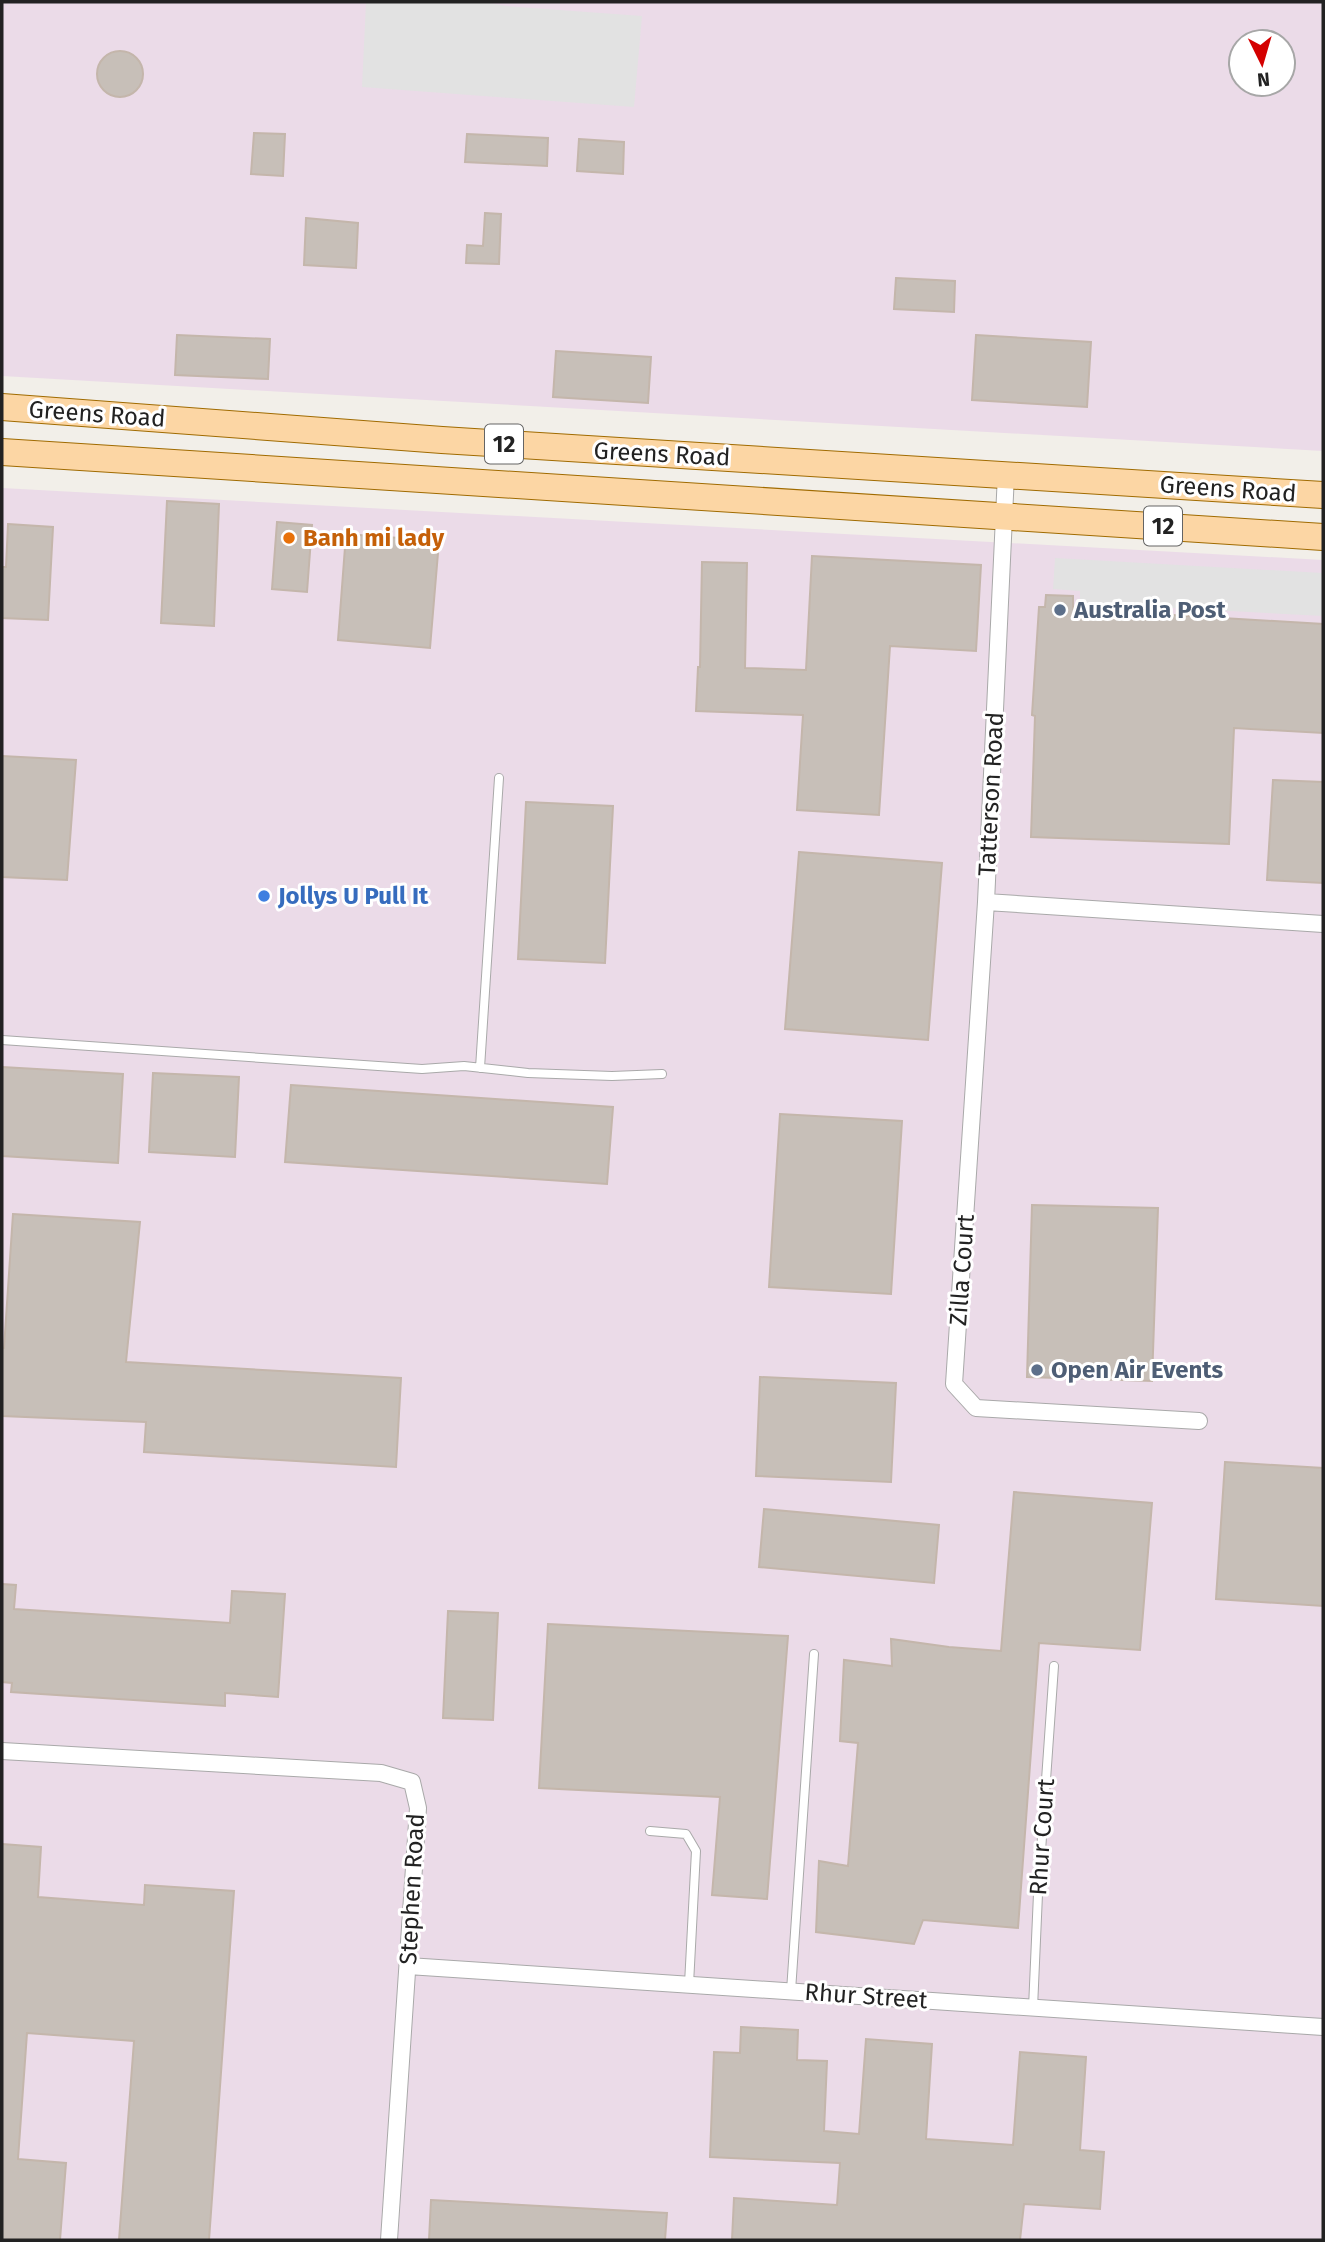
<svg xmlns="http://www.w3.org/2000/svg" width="1325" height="2242" viewBox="0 0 1325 2242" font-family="'Fira Sans',sans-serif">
<rect width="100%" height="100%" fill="#f2efe9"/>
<path fill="#ebdbe8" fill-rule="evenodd" d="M2,2H1323V451L2,376ZM1241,42H1283V84H1241Z
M2,488L1323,560V2240H2Z"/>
<path fill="#e2e2e2" d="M366,2H485L506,6L642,16L634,107L362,87Z
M1055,558L1323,573V616L1080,603V591L1053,589Z"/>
<path fill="#c7bfb8" stroke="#c4b6ab" stroke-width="2" d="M97 74a23 23 0 1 1 46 0a23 23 0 1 1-46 0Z
M254,133L285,134L283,176L251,174Z
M467,134L548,138L547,166L465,162Z
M579,139L624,142L623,174L577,171Z
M485,213L501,214L499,264L466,263L467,245L483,246Z
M306,218L358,223L356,268L304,265Z
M896,278L955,281L954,312L894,309Z
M177,335L270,339L268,379L175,375Z
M976,335L1091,342L1087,407L972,400Z
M556,351L651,357L648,403L553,397Z
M167,501L219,504L214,626L161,623Z
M277,522L312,525L307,592L272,589Z
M8,524L53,527L48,620L2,618V567H6Z
M346,534L439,541L430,648L338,640Z
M812,556L981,565L976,651L890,646L879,815L797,810L803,715L696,711L698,667H700L702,562L747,563L745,668L806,670Z
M1046,595L1073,596V609L1323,624V733L1234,728L1229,844L1031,837L1035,716L1032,715L1039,607H1045Z
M2,756L76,760L67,880L2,877Z
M1273,780L1323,782V883L1267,880Z
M526,802L613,806L605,963L518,959Z
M799,852L942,863L928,1040L785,1029Z
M2,1067L123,1074L118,1163L2,1156Z
M153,1073L239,1077L235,1157L149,1152Z
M291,1085L613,1107L607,1184L285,1162Z
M780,1114L902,1121L891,1294L769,1287Z
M1032,1205L1158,1208L1152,1381L1027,1377Z
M13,1214L140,1222L126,1362L401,1378L396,1467L144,1452L146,1422L2,1416V1348H4Z
M760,1377L896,1383L891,1482L756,1476Z
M1225,1462L1323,1468V1606L1216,1599Z
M1014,1492L1152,1503L1140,1650L1039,1643L1018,1928L923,1920L914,1944L816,1932L819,1861L848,1866L858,1743L840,1741L844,1660L892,1666L891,1639L949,1647L1001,1651Z
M764,1509L939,1525L934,1583L759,1567Z
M2,1584L16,1585L14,1609L230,1623L232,1591L285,1594L278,1697L225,1693V1706L11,1692L12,1683L2,1682Z
M448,1611L498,1613L493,1720L443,1718Z
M548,1624L788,1636L767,1899L712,1895L720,1797L539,1788Z
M2,1844L41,1847L38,1897L144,1905L145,1885L234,1891L209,2240H119L134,2041L27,2033L18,2159L66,2163L60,2240H2Z
M741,2027L798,2030L797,2060L827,2061L824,2131L859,2134L866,2039L932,2044L926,2139L1013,2145L1020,2052L1086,2057L1080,2150L1104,2152L1100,2209L1024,2204L1020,2240H732L734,2198L837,2205L840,2163L710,2157L714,2052L740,2053Z
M431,2200L667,2213L665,2240H429Z"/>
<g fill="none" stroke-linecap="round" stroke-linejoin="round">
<g stroke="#a9a9a9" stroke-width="10">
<path id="service" d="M2,1040L422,1069L464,1066L528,1073L612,1076L662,1074
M480,1068L499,778
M650,1831L686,1834L696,1851L689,1984
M791,1991L814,1654
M1033,2008L1038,1894L1054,1666"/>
</g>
<g stroke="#a9a9a9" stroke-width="18">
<path id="minor" d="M1006,474L986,902L1323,924
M986,902L954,1384L976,1408L1199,1421
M2,1751L381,1773L412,1782L418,1808L389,2240
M408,1966L1323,2027"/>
</g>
<g stroke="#a06b00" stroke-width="28">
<path id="primary" d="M2,407L442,440L1323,495
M2,452L1323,537"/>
</g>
<use href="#service" stroke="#fff" stroke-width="8"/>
<use href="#minor" stroke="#fff" stroke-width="16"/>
<use href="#primary" stroke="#fcd6a4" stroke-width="26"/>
</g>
<circle fill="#e8710a" stroke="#fff" stroke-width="2.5" cx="289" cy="538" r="7"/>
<g fill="#5c6f8a" stroke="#fff" stroke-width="2.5">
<circle cx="1060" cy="610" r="7"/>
<circle cx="1037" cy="1370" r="7"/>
</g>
<circle fill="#3f7fe0" stroke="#fff" stroke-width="2.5" cx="264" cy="896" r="7"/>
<g text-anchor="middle" stroke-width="6" stroke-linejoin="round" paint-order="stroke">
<g fill="#fff" stroke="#646464" stroke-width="2">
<rect x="485" y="424.5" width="38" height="39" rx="5"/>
<rect x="1144" y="506.5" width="38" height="39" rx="5"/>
</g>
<g font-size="23" font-weight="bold" fill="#222">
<text x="504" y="452">12</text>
<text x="1163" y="534">12</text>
</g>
<g font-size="24" fill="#222" stroke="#fff">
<text transform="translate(97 414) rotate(4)" y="8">Greens Road</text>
<text transform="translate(662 454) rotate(3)" y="8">Greens Road</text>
<text transform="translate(1228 489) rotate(4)" y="8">Greens Road</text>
<text transform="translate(991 794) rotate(-87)" y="8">Tatterson Road</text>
<text transform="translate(962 1270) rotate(-86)" y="8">Zilla Court</text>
<text transform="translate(1042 1837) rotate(-86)" y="8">Rhur Court</text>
<text transform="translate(412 1889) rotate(-87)" y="8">Stephen Road</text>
<text transform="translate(866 1996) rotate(4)" y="8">Rhur Street</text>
</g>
<g font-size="24" font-weight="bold" fill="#c56008" stroke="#fff" text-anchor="start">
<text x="303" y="546">Banh mi lady</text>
</g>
<g font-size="24" font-weight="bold" fill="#4e5e75" stroke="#fff" text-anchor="start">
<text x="1074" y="618">Australia Post</text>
<text x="1051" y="1378">Open Air Events</text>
</g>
<g font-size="24" font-weight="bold" fill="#366cbe" stroke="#fff" text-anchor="start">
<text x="278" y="904">Jollys U Pull It</text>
</g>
</g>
<rect width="1325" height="2242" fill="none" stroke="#222222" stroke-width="7"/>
<g transform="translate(1262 63) rotate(175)"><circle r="33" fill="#ffffff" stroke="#a7a7a7" stroke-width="2"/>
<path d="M0-5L12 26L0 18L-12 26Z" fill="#d40000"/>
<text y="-10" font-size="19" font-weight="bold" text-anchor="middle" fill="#222222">N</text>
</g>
</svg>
